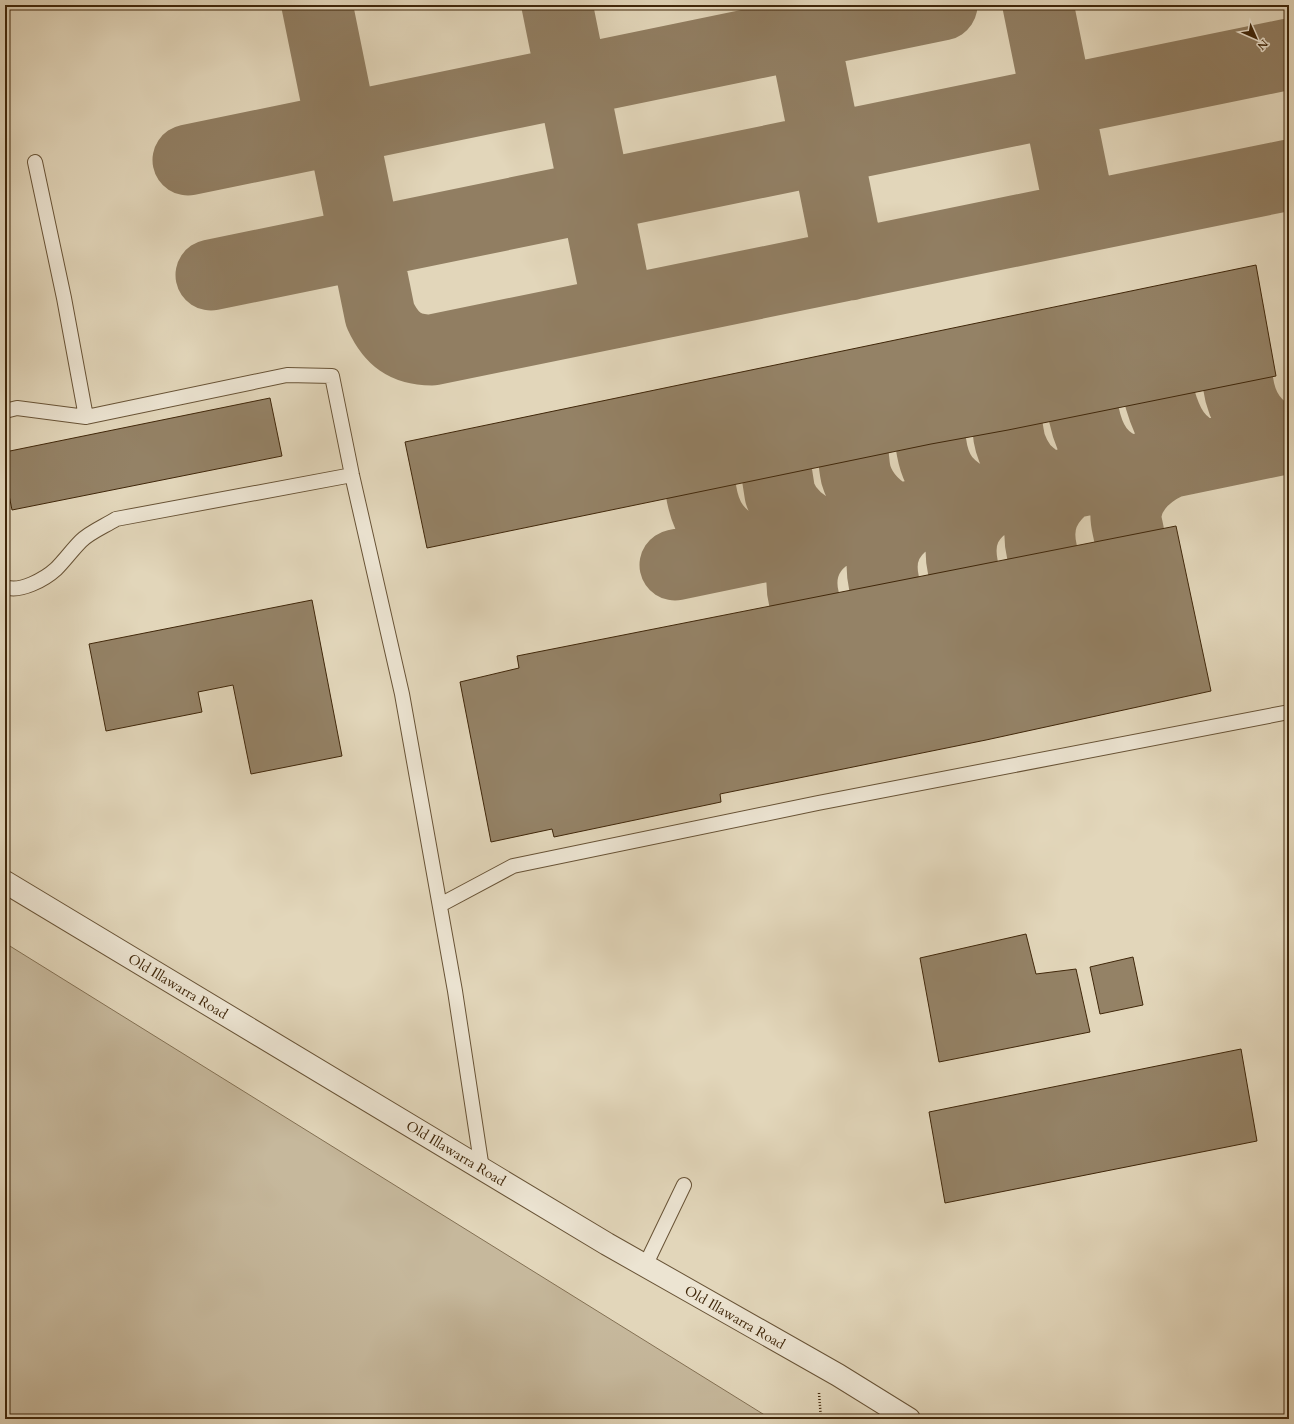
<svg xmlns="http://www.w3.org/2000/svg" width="1294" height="1424" viewBox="0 0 1294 1424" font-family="Cardo,serif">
<rect width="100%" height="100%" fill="#e2d6ba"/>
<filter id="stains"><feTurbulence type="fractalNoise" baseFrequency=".005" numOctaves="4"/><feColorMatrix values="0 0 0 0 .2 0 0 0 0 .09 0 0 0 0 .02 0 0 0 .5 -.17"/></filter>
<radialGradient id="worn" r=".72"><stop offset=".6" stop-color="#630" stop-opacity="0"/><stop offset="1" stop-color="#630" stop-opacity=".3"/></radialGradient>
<path fill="#c6b89c" stroke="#837053" d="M5,943L771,1419H5Z"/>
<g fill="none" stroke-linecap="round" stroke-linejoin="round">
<path stroke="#917e62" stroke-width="71" d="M317,5L380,315C391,339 405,350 432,350L1289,175
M557,5L619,312
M798,5L850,265
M1038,5L1081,217
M188,160L942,5
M211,275L1289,54
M1238,383C1242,411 1255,426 1278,440
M1160,399C1168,426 1177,443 1203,455
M1084,415C1090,443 1101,460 1128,471
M1008,430C1009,447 1019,467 1033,477C1038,481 1044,484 1050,487
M931,444C935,474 948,488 975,502
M854,460C854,465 855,470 856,475C862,495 878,510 896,519
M777,475C778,481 779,488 780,494C787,513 804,527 822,534
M701,491C706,521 718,536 744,550
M1129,535C1128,528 1125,520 1126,513C1129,489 1148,473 1169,463
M1042,552C1035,522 1045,502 1069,483
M675,565L1289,438
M963,568C956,535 968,514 996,498
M884,583C877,551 890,530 918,514
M804,599C797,571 809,544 836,531"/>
</g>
<path fill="#948266" stroke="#40270a" d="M1256,265L1276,376L1008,430L931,444L427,548L405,442Z
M270,398L282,456L12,510L5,475V452Z
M1176,526L1211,691L986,740L720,794L721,802L554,837L552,829L491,842L460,682L519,668L517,656Z
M312,600L342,756L251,774L233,685L198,692L202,712L106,731L89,644Z
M1026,934L1036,974L1076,969L1090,1032L939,1062L920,958Z
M1133,957L1143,1005L1100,1014L1090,967Z
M1241,1049L1257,1141L945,1203L929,1112Z"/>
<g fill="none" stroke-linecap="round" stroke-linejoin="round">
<g stroke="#685336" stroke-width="16">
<path id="service" d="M35,162L64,298L86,417
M5,411L17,408L86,417L287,375L332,376L352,475L402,694L455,991L482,1169
M5,587C20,593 45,579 56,569C65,560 72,550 81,541C90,532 105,526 116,519L352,475
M440,905L513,866L818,803L1289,712
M645,1266L684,1185"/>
</g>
<g stroke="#685336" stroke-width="24">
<path id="minor" d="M5,882L607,1244L838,1375L909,1419"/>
</g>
<path stroke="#40270a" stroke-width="2.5" stroke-dasharray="1 2" stroke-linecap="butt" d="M819,1393L821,1419"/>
<use href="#service" stroke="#ece4d2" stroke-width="14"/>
<use href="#minor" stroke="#ece4d2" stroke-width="22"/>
</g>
<g text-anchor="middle" stroke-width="4" stroke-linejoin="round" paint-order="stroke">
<g font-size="14" fill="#40270a" stroke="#ece4d2">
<text transform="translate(178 986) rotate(31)" y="5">Old Illawarra Road</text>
<text transform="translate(456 1153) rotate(31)" y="5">Old Illawarra Road</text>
<text transform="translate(735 1317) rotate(30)" y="5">Old Illawarra Road</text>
</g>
</g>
<rect width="1294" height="1424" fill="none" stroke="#e2d6ba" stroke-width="20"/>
<rect x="6" y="6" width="1282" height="1412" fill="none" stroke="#40270a" stroke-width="2"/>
<rect x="10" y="10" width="1274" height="1404" fill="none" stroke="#40270a"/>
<g transform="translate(1256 38) rotate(135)" stroke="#ece4d2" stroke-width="3" paint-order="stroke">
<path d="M0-3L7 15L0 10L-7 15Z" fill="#40270a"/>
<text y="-6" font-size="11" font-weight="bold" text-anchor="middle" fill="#40270a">N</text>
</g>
<rect width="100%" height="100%" filter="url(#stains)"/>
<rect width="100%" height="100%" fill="url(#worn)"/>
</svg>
